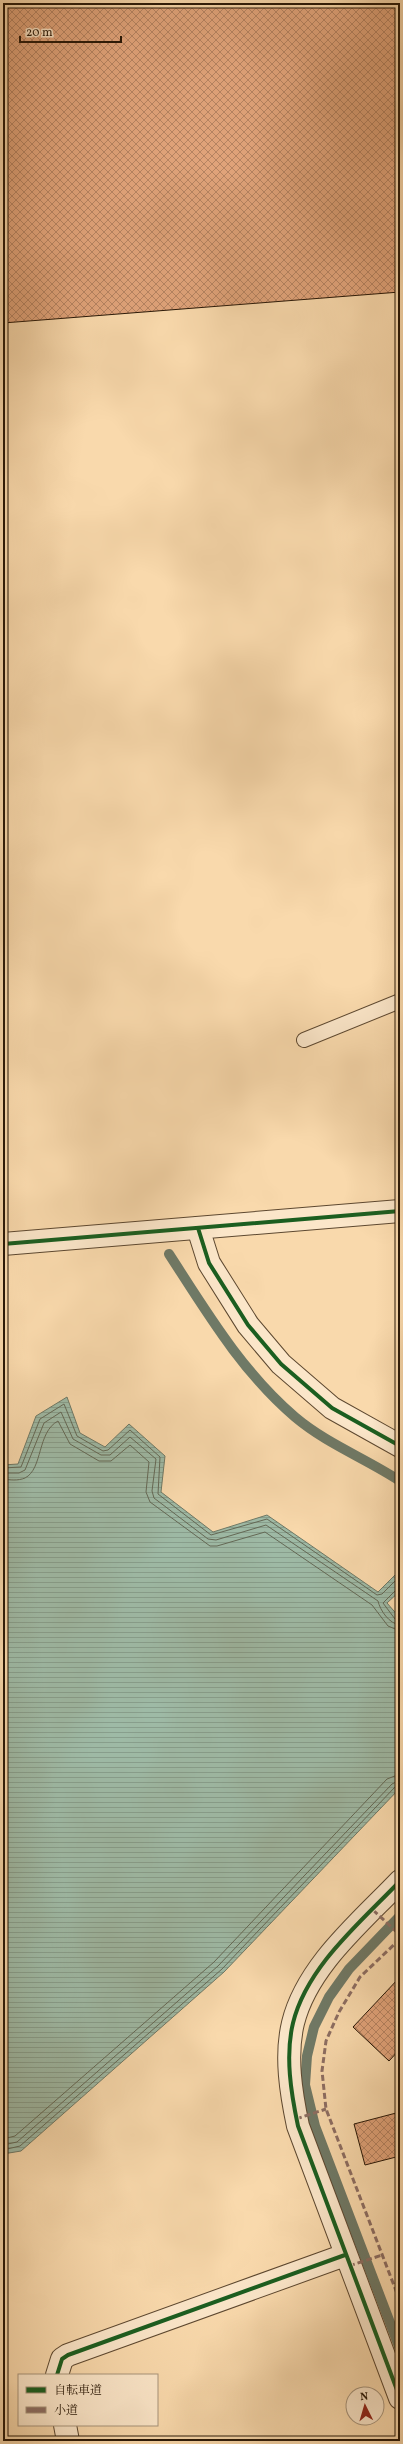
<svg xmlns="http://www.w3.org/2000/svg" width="403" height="2444" viewBox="0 0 403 2444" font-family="Vollkorn,'Noto Serif JP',serif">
<defs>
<pattern id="water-rules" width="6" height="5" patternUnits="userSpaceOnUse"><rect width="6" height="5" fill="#9ebaa6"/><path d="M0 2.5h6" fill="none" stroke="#889f8d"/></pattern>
<pattern id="building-cross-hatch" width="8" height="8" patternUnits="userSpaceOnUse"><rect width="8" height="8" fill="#e0a37a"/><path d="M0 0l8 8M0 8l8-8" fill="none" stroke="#b68462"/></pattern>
</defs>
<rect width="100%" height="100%" fill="#f9d9ac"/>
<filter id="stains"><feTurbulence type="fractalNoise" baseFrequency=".005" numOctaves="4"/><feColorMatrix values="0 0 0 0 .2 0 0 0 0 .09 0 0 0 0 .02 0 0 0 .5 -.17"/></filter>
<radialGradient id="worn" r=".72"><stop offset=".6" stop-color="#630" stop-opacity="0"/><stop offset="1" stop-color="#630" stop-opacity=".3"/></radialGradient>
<path fill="url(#water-rules)" stroke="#6f7966" d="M67,1397L80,1433L105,1447L129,1424L165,1456L161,1492L213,1532L267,1515L378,1592L400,1570V1591L387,1603L400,1618V1788L224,1972L21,2151L3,2154V1465L18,1464L36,1416Z"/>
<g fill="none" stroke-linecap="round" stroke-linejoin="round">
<path stroke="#646956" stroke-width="1" d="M3,1468L21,1467L40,1419L64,1404L77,1436L103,1451L108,1450L130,1430L160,1457L158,1494L211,1535L267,1519L377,1595L382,1594L400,1576
M3,1473H19L25,1470L44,1423L61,1412L73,1439L101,1455H110L130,1437L156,1459L152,1491L154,1498L208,1539L216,1540L266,1525L378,1601C380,1610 389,1624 400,1625
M3,1479C10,1480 18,1481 25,1478C43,1469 37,1432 58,1421L70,1444L99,1461H111L130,1445L149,1462L146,1492L150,1502L210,1546H217L265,1532L372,1605L388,1626L400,1631
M400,1589L396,1590L383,1603L395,1619L400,1620
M3,2139L15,2136L214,1962L387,1779L400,1774
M3,2145L17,2142L218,1966L392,1784L400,1780
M3,2150L20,2146L222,1969L395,1787L400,1786"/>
<path stroke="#6f7966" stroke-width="10" d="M169,1254C206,1311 242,1372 295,1417C327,1444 365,1458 400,1481
M400,1916L349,1969L329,1997L314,2027L307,2056L305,2085L315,2126L400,2349"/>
</g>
<path fill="url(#building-cross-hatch)" stroke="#291807" d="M3,3H400V292L3,323Z
M399,1978L400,2049L389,2061L353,2027Z
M400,2112V2156L365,2165L354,2124Z"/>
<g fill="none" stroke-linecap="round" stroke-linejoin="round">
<g stroke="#5d4830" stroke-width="16">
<path id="service" d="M304,1040L400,1001"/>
</g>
<g stroke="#5d4830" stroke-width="24">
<path id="minor" d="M198,1228L209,1263L248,1325L281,1364L332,1408L400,1446
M400,1881C361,1922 307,1966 293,2023C285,2056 291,2093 298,2126L400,2398
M57,2375L62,2359L68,2355L345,2255
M65,2425L68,2441"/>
</g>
<g stroke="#5d4830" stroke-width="24">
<path id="tertiary" d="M3,1244L400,1211"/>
</g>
<use href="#service" stroke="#fbe6c9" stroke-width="14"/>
<use href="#minor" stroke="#fbe6c9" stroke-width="22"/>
<use href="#tertiary" stroke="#fbe6c9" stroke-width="22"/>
<path stroke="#8d6e63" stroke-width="3" stroke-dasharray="6 3" stroke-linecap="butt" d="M373,1910L400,1935
M400,1939L360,1977L339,2012L326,2041L322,2071L326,2109L400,2301
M296,2119L326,2109
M349,2266L382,2255"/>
<g stroke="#fbe6c9" stroke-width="6">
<path id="cycleway" d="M198,1228L209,1263L248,1325L281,1364L332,1408L400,1446
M3,1244L400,1211
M400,1881C361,1922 307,1966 293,2023C285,2056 291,2093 298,2126L400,2398
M57,2375L62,2359L68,2355L345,2255"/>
</g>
<use href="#cycleway" stroke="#1b5e20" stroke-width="4"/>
</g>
<rect width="403" height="2444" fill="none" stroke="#f9d9ac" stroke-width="16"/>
<rect x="4" y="4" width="395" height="2436" fill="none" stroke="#291807" stroke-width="2"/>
<rect x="8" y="8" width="387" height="2428" fill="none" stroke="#291807"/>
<rect x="18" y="2374" width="140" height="52" fill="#fbe6c9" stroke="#a7947b"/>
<rect x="26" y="2387" width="20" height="6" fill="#1b5e20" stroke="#a7947b"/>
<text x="54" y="2394" font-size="12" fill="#291807">自転車道</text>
<rect x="26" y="2407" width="20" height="6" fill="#8d6e63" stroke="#a7947b"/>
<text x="54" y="2414" font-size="12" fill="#291807">小道</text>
<g transform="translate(365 2406) rotate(355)"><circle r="19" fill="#fbe6c9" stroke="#a7947b"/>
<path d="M0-3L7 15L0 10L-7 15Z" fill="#8f2418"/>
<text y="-6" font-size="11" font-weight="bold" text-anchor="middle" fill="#291807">N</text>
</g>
<path d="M20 36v6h101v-6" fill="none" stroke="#291807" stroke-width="2"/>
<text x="26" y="36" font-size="12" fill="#291807" stroke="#fbe6c9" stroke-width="3" paint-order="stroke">20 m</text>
<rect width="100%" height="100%" filter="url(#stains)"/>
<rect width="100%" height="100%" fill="url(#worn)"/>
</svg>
